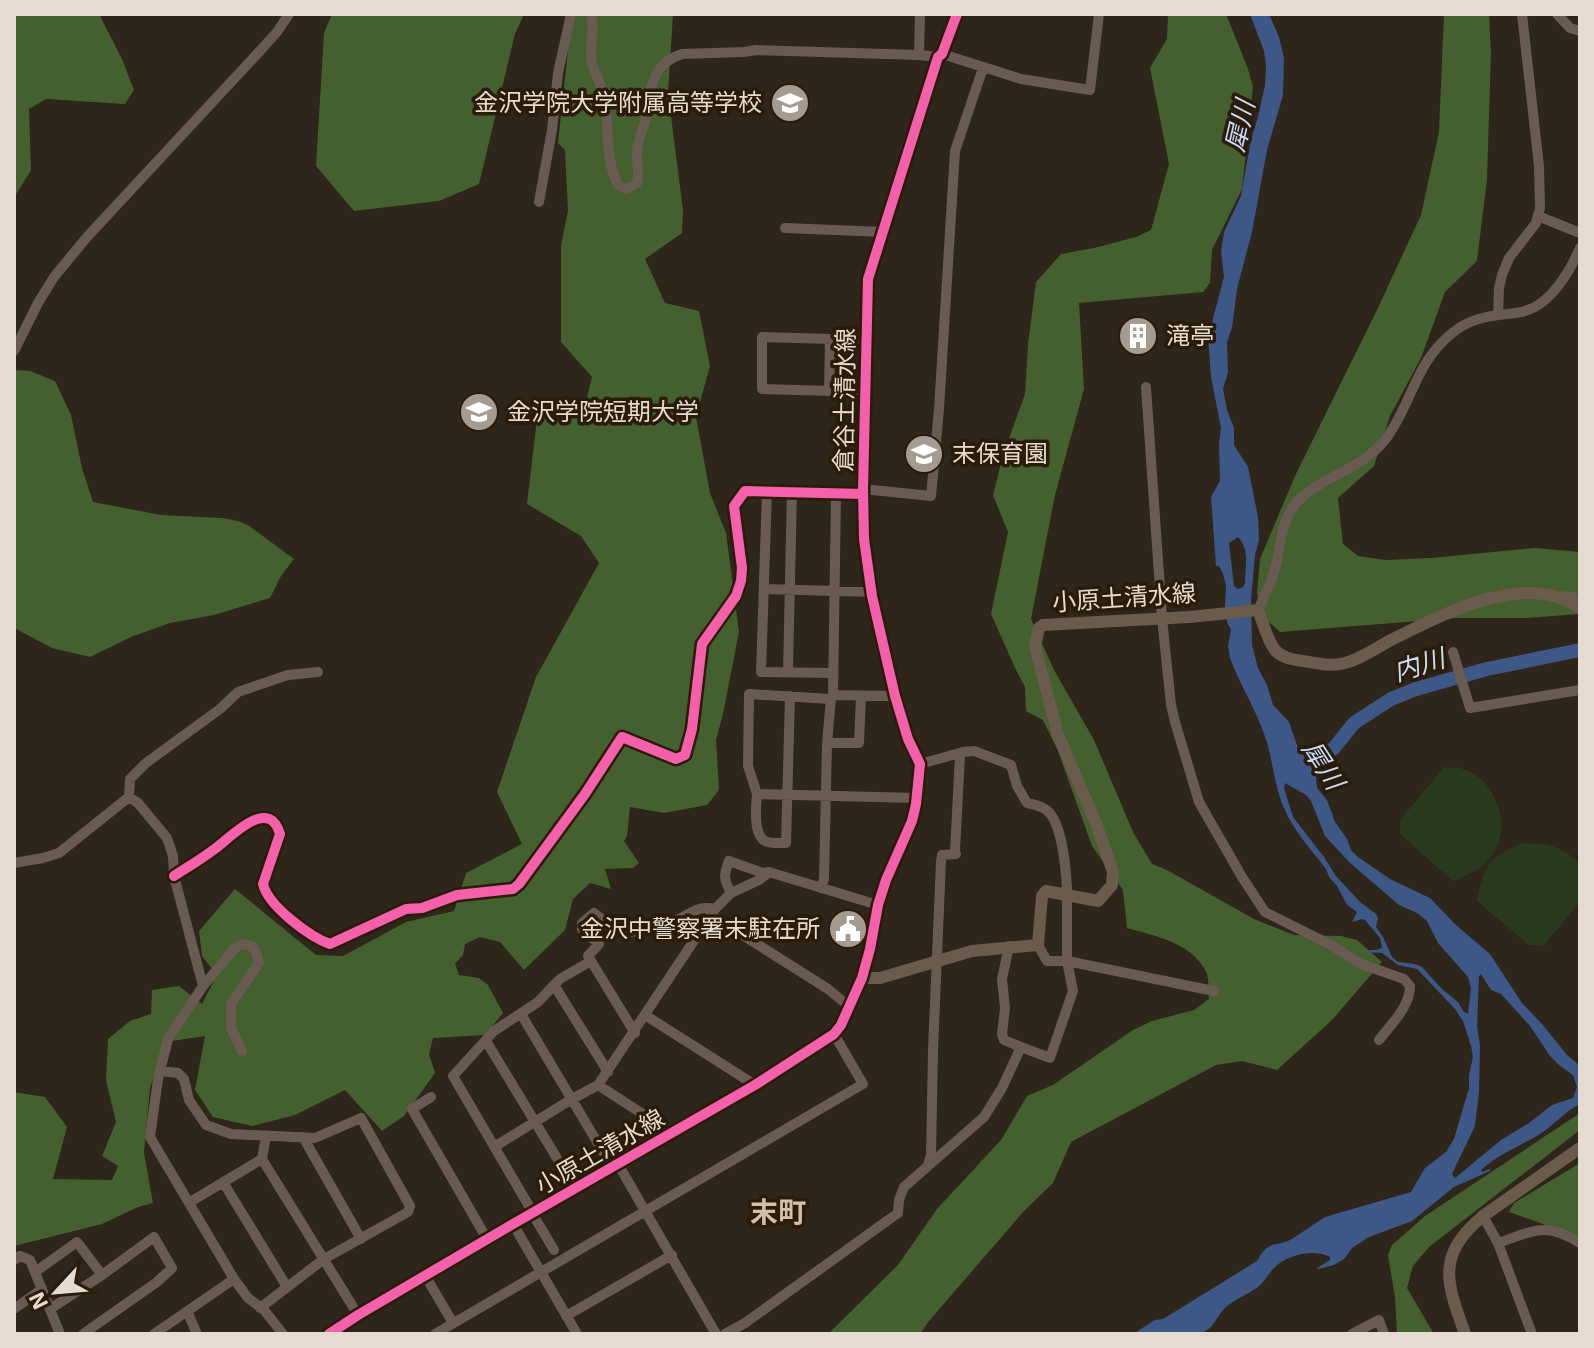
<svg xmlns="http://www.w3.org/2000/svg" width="1594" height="1348" viewBox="0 0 1594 1348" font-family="'Exo 2','Noto Sans JP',sans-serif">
<rect width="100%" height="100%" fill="#2e251b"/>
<path fill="#2a3a1e" d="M1444,767C1450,768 1457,767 1463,769C1491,777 1508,815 1499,841C1492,863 1473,874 1453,881L1400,834V820Z
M1522,843C1548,844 1561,845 1580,864V902L1543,946L1529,945L1477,901C1484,865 1488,859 1522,843Z"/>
<path fill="#43602e" d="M14,14H99L122,59L134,90L125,104L46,99L29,109L31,170L14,198Z
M332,14H524L515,34L479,184L439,201L354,211L316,166L324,33Z
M572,14H673L668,93L683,210L682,233L645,259L665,303L699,311L710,366L696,417L710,493L726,533L739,632L723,714L716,740L719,790L707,805L664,813L630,807L627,836L624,841L639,863L633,868L605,869L611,889L590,883L573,899L565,930L524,970L500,942L480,937L465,944L463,955L455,964L459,975L479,978L488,985L503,1013L485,1035L433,1038L429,1054L435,1073L404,1116L382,1131L345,1090L295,1115L252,1126L213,1117L195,1090L205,1036L165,1042L150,1088L144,1153L153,1203L138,1207L102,1224L14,1246V1092L45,1097L67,1127L53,1179L112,1180L118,1166L102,1156L116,1122L106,1080L108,1039L130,1021L151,1014L152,990L179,986L202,1004L217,975L202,956L199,931L235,889L316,955L343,956L406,922L454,911L466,873L522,844L497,792L536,677L599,563L581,536L527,504L537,419L585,405L592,377L561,342V245L568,211L565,150L558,143Z
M1168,14H1226L1248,69L1253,87L1242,189L1212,250L1210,283L1203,292L1079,303L1084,389L1055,495L1031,619L1054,670L1094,740L1133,832L1152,864L1167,870L1254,919L1294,935L1341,936L1357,940L1382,962L1332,1020L1277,1070L1242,1061L1216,1065L1071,1142L1053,1183L1024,1211L929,1321L920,1334H828L898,1265L937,1209L1001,1140L1027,1096L1053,1085L1133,1030L1152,1021L1194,1010L1209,999C1208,991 1209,980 1207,974C1194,943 1155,936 1127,928L1123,890L1092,846L1058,751L1043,720L1026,711L1025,687L1016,670L991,614L1008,532L993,495L1003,455L1025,394L1028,344L1036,282L1061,254L1094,248L1136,237L1151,230L1169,164L1150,68L1167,39Z
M1444,14H1489L1491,53L1487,179L1477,261L1445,292L1421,358L1390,416L1374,466L1338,498L1343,544L1358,556L1385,560L1431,558L1535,548L1580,552V614L1527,618H1456L1280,632L1262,616L1257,593L1260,559L1295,476L1376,312L1421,215L1439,132Z
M14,370L30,371L55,381L71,415L82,468L93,502L161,515L223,518L238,521L248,525L294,559L281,576L270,598L214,615L170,623L131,637L90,657L52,648L14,628Z
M1580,1113V1130L1429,1247L1413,1266L1407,1288L1434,1334H1397L1395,1297L1388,1255L1392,1245L1425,1216Z
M1580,1163V1237L1509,1212L1514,1203Z"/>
<path fill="#3d5887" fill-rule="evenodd" d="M1250,14H1269L1279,37L1284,58L1283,95L1267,150L1252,232L1237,289L1232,328L1227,342L1228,372L1223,389L1227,410L1234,428V445L1248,467L1258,517L1259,540L1255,555L1251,600L1252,645L1258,668L1267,685L1273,705L1289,722L1298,748L1302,754L1307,756L1316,777L1317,788L1327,800L1335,822L1347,839L1351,850L1358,857L1390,879L1430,898L1456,925L1490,954L1522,1003L1542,1024L1567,1055L1580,1066V1104C1564,1112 1554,1125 1540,1134C1519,1147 1500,1153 1481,1170L1482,1172L1490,1169V1171L1454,1187L1412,1221L1369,1237L1352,1248L1344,1259L1334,1265L1318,1269L1317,1268L1330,1260V1257C1314,1248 1286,1255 1274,1268C1268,1274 1264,1282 1258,1287C1248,1294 1236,1299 1226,1307C1217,1315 1214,1329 1201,1333C1191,1337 1146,1334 1133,1334L1155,1320L1163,1319L1257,1261C1269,1239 1274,1248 1292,1239L1325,1217L1411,1192L1425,1168L1446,1152L1454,1139L1469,1088V1075L1473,1057L1471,1046L1463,1021L1455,1009L1417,969L1398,965L1382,953L1363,952C1368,949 1376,951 1382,948L1380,938L1365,920L1362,919L1352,922L1357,912L1347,905L1337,886L1329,877L1326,869C1311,849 1294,832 1284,808C1273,783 1273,756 1263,731C1254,706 1239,683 1230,658L1228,646L1231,629L1227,623L1225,605L1226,585L1223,574L1219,566H1216L1211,497L1220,481L1219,443L1221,428L1211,377L1208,337L1224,277L1221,251L1224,232L1241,196L1251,139L1258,117L1265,85L1266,66L1264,51ZM1238,537C1250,549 1245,567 1245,583L1243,587L1238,589L1234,586L1229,543ZM1285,783L1306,795L1311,801L1325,836L1350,863L1399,905L1417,913L1427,921L1438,943L1468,977L1471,988L1468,1014L1464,1012L1458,1002L1442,989L1422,967L1415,964L1398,962L1392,957L1383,937L1376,927L1378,918L1376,914L1360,902L1336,876L1324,857L1293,817L1284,788ZM1481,974L1491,990L1501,994L1530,1026L1550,1056L1559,1065L1573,1075L1577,1087L1573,1098L1552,1105L1529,1123L1501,1140L1455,1178L1452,1174L1475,1126L1479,1092L1480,1045L1477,1027L1479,976Z"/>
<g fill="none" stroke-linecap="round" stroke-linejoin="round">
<path stroke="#3d5887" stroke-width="14" d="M1295,772L1334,748L1354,723L1391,699L1416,689L1487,669L1580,650"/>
<path stroke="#695b51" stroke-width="10" d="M591,14C595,28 590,43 591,57C592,70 600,80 603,93C611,123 603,155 618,185L627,189L637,183C640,172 636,162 637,152C637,141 643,131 645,121C651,91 649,65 682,54L744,52L756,50L919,55L938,57
M1557,14L1570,28L1580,31
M942,54L1021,79L1090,90L1099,14
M919,55L920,14
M539,202L552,130L558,73L571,14
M1538,216L1580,233
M785,228L883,232
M1498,315L1499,288L1502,275L1509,258L1536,223L1540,208L1539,166L1522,14
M14,351L38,303L54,277L87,237L259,52L277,32L289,14
M1146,387L1162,618L1171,705L1175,722L1199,802L1242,877L1265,912L1329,944L1361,964L1404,979L1410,986C1410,1007 1391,1024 1379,1040
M829,391L830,339
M865,392L762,389V337L866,340
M863,489L931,496L939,409L955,151L983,68
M767,491L761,672L833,673
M764,589L872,592
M1559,596L1572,597L1580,600
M1258,610C1263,599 1269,587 1273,576C1282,548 1278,519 1302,497C1331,472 1367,468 1390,433C1413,398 1417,362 1451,334C1467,320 1486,316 1507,314C1513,313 1520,313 1525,311C1551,304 1570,271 1580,248
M1453,652L1470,708L1580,690
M788,672L792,491
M833,695L895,696
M831,699L749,694L748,766L757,794L917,798
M827,743H859L861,696
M920,764L963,752L974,751L1011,765L1017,786L1027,803C1033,804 1040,806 1045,809C1062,819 1066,870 1067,889L1061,894
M757,794C756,805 753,835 765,841C770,844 779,843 786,843L790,696
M129,797L130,779L146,763L220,709L238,692L288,675L318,672
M14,863L43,858L59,853L129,797L138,803L167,838L173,856L174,876L203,986
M174,876C188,867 203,858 216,848C232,836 269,796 280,834L263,884C268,906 310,937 330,944L406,909L422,908L457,895L513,889L519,884L585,794L622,737L676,759L685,755L692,729L702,644L736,596L741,581L742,568L734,506L745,491L863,494
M821,888L824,879L827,743L831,699L833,695L836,493
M731,893C724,880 723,875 729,861L763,873L769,872
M711,915L828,989L850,1007
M1038,945L1047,961H1067L1214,991
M1009,946L1002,979L1005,1008L1002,1034L1004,1040L1021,1047
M554,985L560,979L591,961
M521,1014L612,1167
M645,1015L755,1085
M635,1033L588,956L599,944L582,929V923L594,913C601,918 611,928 619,931C631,935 662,926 674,921C691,915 695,905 715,909
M486,1041L575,1188
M242,1051L231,1028V1004L259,963L256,952L252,946L243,944L235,948L203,986L168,1039L158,1079L150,1137L234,1279L248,1298L264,1310L283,1334
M161,1071L178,1073L184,1079L189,1100L206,1125L231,1134L315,1138L361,1118L410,1206L408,1212L324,1259L260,1308
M598,1085L672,1133
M431,1097L412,1109L487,1239
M303,1137L361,1239
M494,1147L572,1099L598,1085L715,909L731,893L759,880L769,872L878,905
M262,1159L358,1315
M618,1164L716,1334
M928,1165L931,1155L933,1050L941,861L942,855L956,854L955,851L960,756L963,752
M223,1182L287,1287
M190,1202L262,1159L266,1136
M532,1213L554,1250
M533,1213L453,1076L494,1031L538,1002L554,985L608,1072
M1483,1216L1498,1243L1532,1334
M513,1224L577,1334
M1498,1243C1534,1231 1545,1221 1580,1243
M14,1260L20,1256L30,1260L60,1334
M35,1272L77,1242L102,1275
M426,1277L453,1323
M14,1309L42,1289
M50,1309L102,1275L154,1237L172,1268L157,1282L83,1334
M187,1311L197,1334
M566,1316L672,1255
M154,1334L234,1279
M435,1334L863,1084L834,1034
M725,1334L745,1323L898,1213L899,1200L904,1187L984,1117L1002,1088L1021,1047L1050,1058L1073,991L1067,961V896
M1352,1334L1379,1320L1384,1334"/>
<path stroke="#6a5b4c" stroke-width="12" d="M862,978H880L972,951L1038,945L1042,896L1046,891L1098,901L1112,885L1113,872L1096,823L1058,735L1035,646L1039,628L1043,625L1189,617L1258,610C1263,622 1267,640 1275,650C1282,658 1293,660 1303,661C1318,663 1330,667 1345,663C1360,659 1375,649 1389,641C1442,615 1524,569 1580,608
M329,1334L358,1315L513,1224L755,1085L834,1034L841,1025L862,978L870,949L878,905L886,880L912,821L916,804L920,764L908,739L895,696L872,596L864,539L863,489L868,279L938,57L942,54L957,14
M1465,1334C1447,1283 1435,1256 1483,1216L1580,1148"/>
<g stroke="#2b1c09" stroke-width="15">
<path id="cycleway" d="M174,876C188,867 203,858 216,848C232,836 269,796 280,834L263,884C268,906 310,937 330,944L406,909L422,908L457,895L513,889L519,884L585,794L622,737L676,759L685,755L692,729L702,644L736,596L741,581L742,568L734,506L745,491L863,494
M329,1334L358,1315L513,1224L755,1085L834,1034L841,1025L862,978L870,949L878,905L886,880L912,821L916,804L920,764L908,739L895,696L872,596L864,539L863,489L868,279L938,57L942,54L957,14"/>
</g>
<use href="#cycleway" stroke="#f560ab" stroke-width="10"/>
</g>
<defs>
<g id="school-disc" transform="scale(2)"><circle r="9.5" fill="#a69b91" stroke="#2b1c09"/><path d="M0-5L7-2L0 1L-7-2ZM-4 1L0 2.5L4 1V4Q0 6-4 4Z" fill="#fff"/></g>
<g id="building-disc" transform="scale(2)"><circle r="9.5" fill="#a69b91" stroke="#2b1c09"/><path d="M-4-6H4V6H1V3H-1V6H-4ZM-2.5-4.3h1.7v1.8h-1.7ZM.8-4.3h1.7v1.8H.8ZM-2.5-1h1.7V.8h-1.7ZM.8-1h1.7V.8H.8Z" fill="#fff"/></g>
<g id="university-disc" transform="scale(2)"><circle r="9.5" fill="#a69b91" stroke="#2b1c09"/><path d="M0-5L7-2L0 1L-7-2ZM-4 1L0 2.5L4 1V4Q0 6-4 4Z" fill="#fff"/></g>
<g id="civic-disc" transform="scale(2)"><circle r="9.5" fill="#a69b91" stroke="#2b1c09"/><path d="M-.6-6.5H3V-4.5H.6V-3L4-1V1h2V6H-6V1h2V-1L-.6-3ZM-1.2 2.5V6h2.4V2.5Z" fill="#fff"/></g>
</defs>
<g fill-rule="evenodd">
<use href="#school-disc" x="790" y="103"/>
<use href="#building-disc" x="1138" y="336"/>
<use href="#university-disc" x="479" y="412"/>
<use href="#school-disc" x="924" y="454"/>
<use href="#civic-disc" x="848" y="929"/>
</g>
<g text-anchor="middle" stroke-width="7" stroke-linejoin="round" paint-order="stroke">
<g font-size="24" fill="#e6dbd0" stroke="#2b1c09" text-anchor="start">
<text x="762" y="111" text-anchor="end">金沢学院大学附属高等学校</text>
<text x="1166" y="344">滝亭</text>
<text x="507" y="420">金沢学院短期大学</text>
<text x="952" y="462">末保育園</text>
<text x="820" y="937" text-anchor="end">金沢中警察署末駐在所</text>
</g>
<g font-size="24" fill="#e6dbd0" stroke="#2b1c09">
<text transform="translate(845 400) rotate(-89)" y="8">倉谷土清水線</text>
<text transform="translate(1124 598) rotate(-4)" y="8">小原土清水線</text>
<text transform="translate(600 1152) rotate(-30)" y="8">小原土清水線</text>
</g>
<g font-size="26" font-style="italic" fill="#c8dbfb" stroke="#2b1c09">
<text transform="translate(1240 126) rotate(-77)" y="9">犀川</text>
<text transform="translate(1419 665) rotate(-17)" y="9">内川</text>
<text transform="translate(1323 765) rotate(57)" y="9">犀川</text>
</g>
<g font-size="28" font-weight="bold" fill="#d5bfa9" stroke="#2b1c09">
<text x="778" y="1222">末町</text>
</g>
</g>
<rect width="1594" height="1348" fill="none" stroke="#e6dbd0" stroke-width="32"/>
<g transform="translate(56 1292) rotate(244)" stroke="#2b1c09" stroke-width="6" paint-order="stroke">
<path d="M0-6L14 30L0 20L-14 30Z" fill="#e6dbd0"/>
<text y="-12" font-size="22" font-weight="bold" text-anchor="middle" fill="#e6dbd0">N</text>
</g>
</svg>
